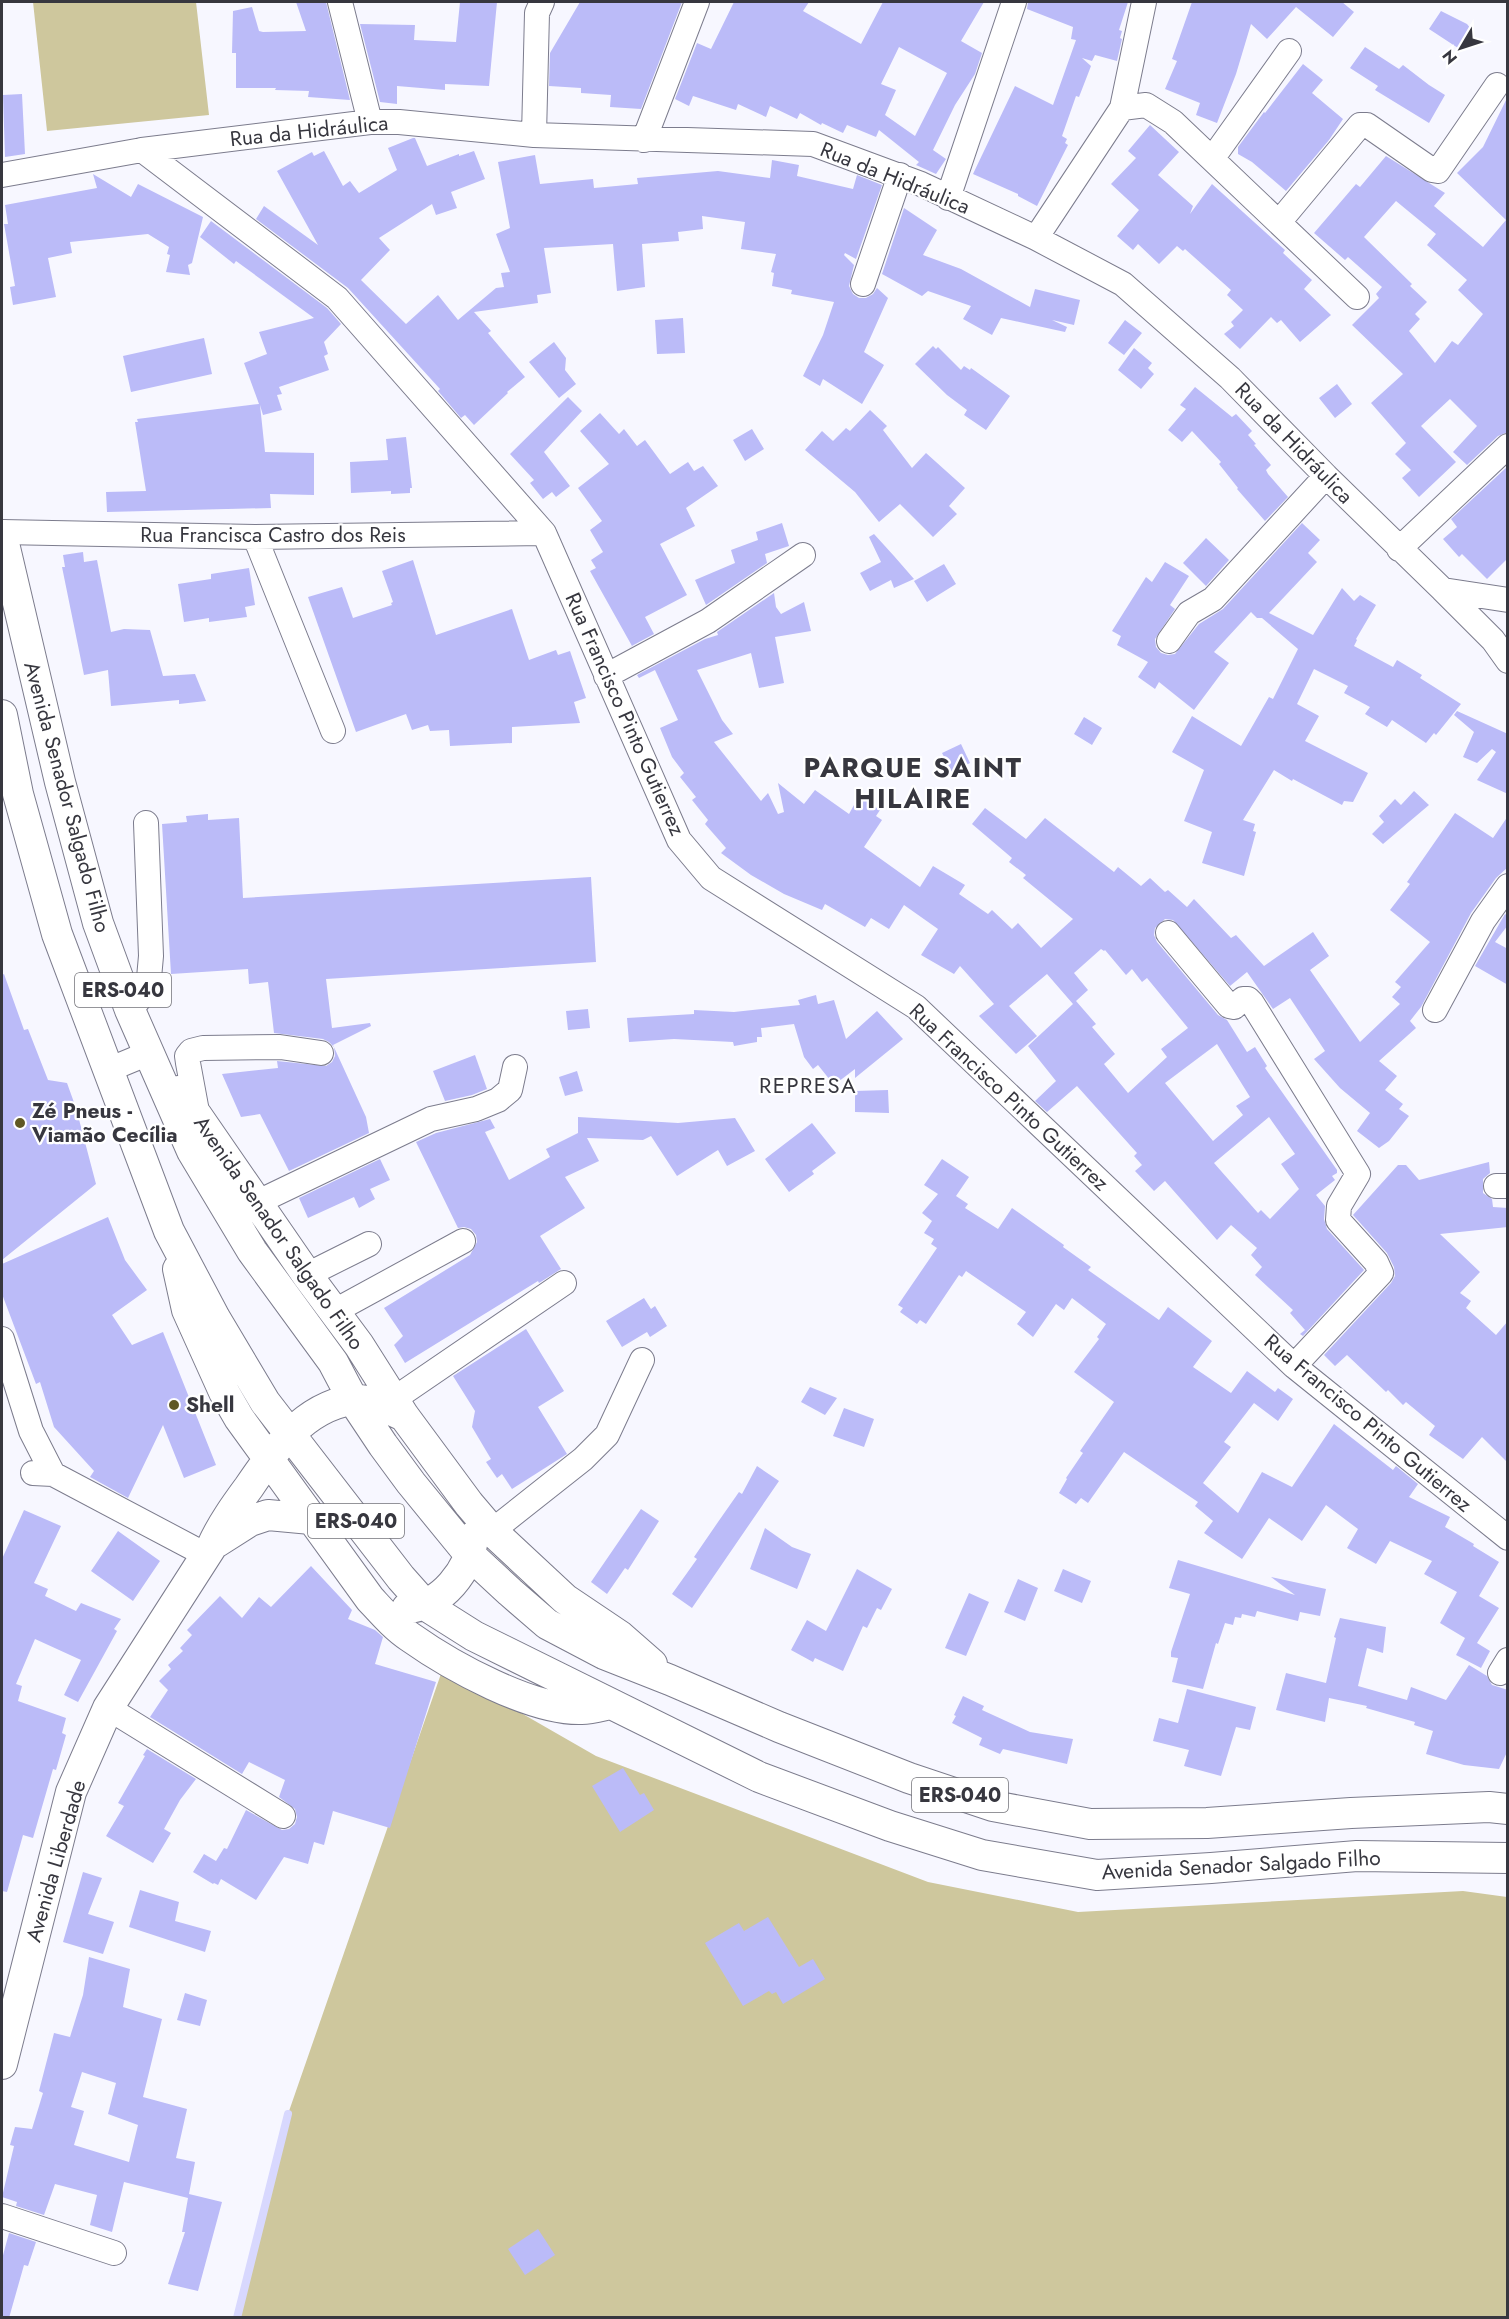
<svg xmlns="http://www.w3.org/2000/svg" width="1509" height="2319" viewBox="0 0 1509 2319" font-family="Jost,sans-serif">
<rect width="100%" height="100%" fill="#f7f7ff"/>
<path fill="#cec79d" d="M33,2H196L209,115L47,131Z
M443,1668L596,1756L928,1882L1078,1912L1463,1891L1507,1897V2317L237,2318L288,2114Z"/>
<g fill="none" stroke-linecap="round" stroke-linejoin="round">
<path stroke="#d8d8fe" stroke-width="8" d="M237,2318L288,2114"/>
</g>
<path fill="#bbbbf8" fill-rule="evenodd" d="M296,2H326L350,100L308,97L309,91L275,90L276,88H236V53H232L233,11L252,7L259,31L263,32L306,31Z
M460,2H497L489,86L445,84V90L397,86V104L380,102L360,24L415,25L414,40L456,42Z
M580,2H682L641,109L610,107L611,95L581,93V88L549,86L550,53Z
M734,2H809L803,11L861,44L883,2H984L961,41L982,53L975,74L955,105L933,150L946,159L936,174L916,165L919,162L879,130L876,137L847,125L843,133L822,123L821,125L800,113L797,119L770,106L766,117L738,104L736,110L693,96L689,106L675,99L697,43L711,49ZM899,47L947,73L915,136L885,115L896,90L881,84Z
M1028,2H1128L1119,30L1122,31L1120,38L1122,39L1117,61L1095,55L1092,61L1082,58L1091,66L1079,97L1076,96L1062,136L1067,139L1065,143L1068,145L1037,206L1018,196V194L973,174L1015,86L1053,105L1076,40L1071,39L1073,27L1027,9Z
M1192,2H1342L1354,12L1333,37L1296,7L1267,39L1251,24L1236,74L1217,123L1196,115L1200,103L1165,89L1177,61L1172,59Z
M1441,11L1467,24L1471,29L1458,48L1429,29Z
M1365,47L1399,69L1403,65L1429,85L1445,95L1429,123L1375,90L1378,86L1350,68Z
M1303,64L1323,80L1312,93L1343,119L1329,140L1286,191L1252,162L1238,154V147L1264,112L1265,113Z
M22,94L25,154L5,157L3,95Z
M1508,96V432L1498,436L1467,465L1453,452L1477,426L1450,399L1421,426L1456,462L1419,497L1402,478L1411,470L1395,454L1406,443L1371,403L1403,374L1352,325L1379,298L1376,294L1382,287L1348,257L1345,260L1314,233L1356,184L1360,187L1386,156L1445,193L1434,206L1483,247L1506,220L1457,173L1483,147ZM1396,201L1436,234L1427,245L1467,280L1458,290L1483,314L1458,345L1452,341L1435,363L1409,331L1420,319L1415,314L1427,302L1410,286L1412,284L1364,237Z
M1150,125L1179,152L1158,175L1193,206L1190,214L1212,184L1285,250L1283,253L1312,280L1304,289L1331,315L1300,342L1281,320L1277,323L1271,317L1240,349L1224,334L1234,326L1231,322L1243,310L1227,295L1231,290L1185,249L1183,251L1177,246L1159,264L1138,244L1133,250L1117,236L1139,210L1111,184L1136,158L1128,151Z
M413,138H415L427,166L459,154V156L474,151L485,179L451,192L457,208L436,215L432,204L379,238L390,250L361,280L406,324L438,295L458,320L496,288L504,287L501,273L510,272L496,234L510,228L498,162L535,155L540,184L593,179L594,188L638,184L637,178L718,171L770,178L772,160L799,165L797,176L853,189L857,175L882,185L856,259L845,253L844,255L854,265L849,286L853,294L859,298H866L873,294L877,288L888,298L864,352L884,365L862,404L823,379L820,386L803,376L823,335L834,302L791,294L792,290L772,286L774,273L771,272L776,254L741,249L745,222L702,216L703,229L678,232L679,241L642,244L645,287L617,291L613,244L544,248L551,293L537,295L538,303L474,312L491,331L488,333L525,377L507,392L508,393L474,425L465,415L461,418L438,391L440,389L348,288L256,219L264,206L318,245L277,171L312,152L314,156L324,151L343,186L350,181L359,193L397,170L388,148Z
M93,174L131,197L138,184L203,217L192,263L188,265L190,275L166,272L170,255L167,254L169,247L148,234L70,242L72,253L48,258L56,297L13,305L10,287L15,286L4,224H8L5,205L97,188Z
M904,208L937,230L923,255L961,269L1030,307L1035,289L1080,300L1074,325L1052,320L1067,327L1065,332L1001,318L992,335L963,319L971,306L928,291L922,296L882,274Z
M211,221L327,308L341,324L324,342L328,354L324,356L329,370L279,387L282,394L277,395L282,410L263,415L260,405L265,452L314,453V495L270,494L271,508L107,512L106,492L146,491L135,422H138L137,419L259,404L244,363L267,354L259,332L314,318L236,261L234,264L200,237Z
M683,318L685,353L657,354L655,320Z
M1125,320L1142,333L1124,355L1108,343Z
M204,338L212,374L131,392L123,356Z
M554,342L566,358L565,370L576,384L559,398L529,362Z
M933,346L936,349L938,347L961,370L964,366L970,370L971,368L1010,396L986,430L964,415L967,410L947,395L915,364Z
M1134,348L1152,363L1148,368L1154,374L1141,389L1118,370Z
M1337,384L1352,404L1335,418L1319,398Z
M1195,387L1232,417L1236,414L1252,431L1248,435L1256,444L1254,445L1271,465L1266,470L1268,474L1288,497L1265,521L1237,489L1238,488L1219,464L1221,462L1192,431L1182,442L1168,430L1186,409L1180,405Z
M568,397L582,411L544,452L570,486L556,497L552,492L543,499L530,483L534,480L510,454Z
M870,410L887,426L883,430L912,468L926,453L965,488L949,506L957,514L933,537L900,504L879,522L855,492L805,450L822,431L833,441L846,428L850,431Z
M600,413L619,434L624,429L637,446L645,440L670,474L688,462L694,471L703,466L718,486L686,508L695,526L660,544L687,595L645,617L654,634L628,648L632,646L590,571L596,568L591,560L603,552L590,530L602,521L578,488L609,464L580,431Z
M752,429L764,449L745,461L733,440Z
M406,437L412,488H410V493L391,494V491L351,493L350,462L388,460L386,439Z
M1508,466V558L1487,579L1462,554L1459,557L1443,539L1457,527L1451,519Z
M782,523L789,546L765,554L767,563L706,605L695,580L735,563L731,550L758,540L756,532Z
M1302,523L1320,540L1308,553L1317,562L1269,613L1313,635L1342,588L1354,601L1360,595L1376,605L1356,639L1357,640L1354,646L1393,667L1397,660L1422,675L1420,678L1461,704L1436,735L1434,733L1426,743L1392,720L1387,727L1365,714L1370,707L1344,693L1348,686L1314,669L1297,704L1319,716L1305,741L1368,773L1353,802L1344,801L1342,805L1293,779L1292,781L1274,770L1243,820L1255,824L1253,831L1256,832L1244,876L1202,863L1212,832L1184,821L1204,770L1172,752L1192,716L1241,746L1269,697L1273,699L1298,649L1262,618H1257L1251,612L1214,652L1229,663L1194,710L1159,682L1155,689L1138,677L1148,662L1117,645L1121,636L1112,631L1146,577L1152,582L1165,562L1189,576L1170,605L1175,609L1155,639L1156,647L1161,653L1168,655L1175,654L1199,624L1223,609Z
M874,534L894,556L914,579L894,588L891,580L870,591L860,573L881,562L869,537Z
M1206,538L1229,560L1206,586L1183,563Z
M83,552L84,562L97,560L111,632L124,629L150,630L163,676L195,674L206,701L179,704V700L111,706L108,670L84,675L62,567H65L63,555Z
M413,560L436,635L512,609L529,660L556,650L558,655L570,651L586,698L574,702L580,723L512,727V743L450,746L449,730L430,731L428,725L412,730L406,714L356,732L308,597L342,587L353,618L392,605L391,603L393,602L382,571Z
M944,564L956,584L927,602L914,581Z
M249,568L255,605L245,607L247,617L209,622V618L184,622L178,584L211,579V574Z
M774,593L776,607L781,614L804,602L811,631L775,637L784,683L759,688L751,653L697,670L722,720L733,734L714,742L761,801L768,793L778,814L784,812L778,783L804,804L815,790L849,814L859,796L880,810L876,816L882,820L864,847L920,887L933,866L965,885L959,894L988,914L992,910L1012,929L1018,923L1041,948L1073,919L1023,878L1026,875L1009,862L1012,858L972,824L985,808L1026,839L1045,818L1114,872L1118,867L1141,886L1150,878L1165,892L1168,890L1187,907L1194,899L1231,938L1236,935L1264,966L1313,932L1329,956L1310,970L1360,1042L1400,1004L1392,997L1401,987L1395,982L1430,942L1390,910L1410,884L1407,882L1455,813L1493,838L1508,816V867L1496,878L1471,913L1421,1007L1410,1021L1416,1028L1379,1061L1397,1076L1385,1090L1403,1104L1399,1109L1409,1116L1389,1141L1379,1148L1357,1131L1370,1113L1340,1088L1314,1059L1325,1051L1290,998L1273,1009L1247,972L1230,986L1173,920L1165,919L1155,928L1154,935L1157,942L1218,1015L1227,1020L1247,1052L1255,1047L1267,1066L1265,1068L1337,1170V1173L1332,1176L1335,1180L1316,1195L1325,1206L1324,1219L1327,1229L1364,1270L1303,1336L1300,1334L1305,1330L1290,1313L1293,1310L1255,1275L1262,1267L1251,1255L1257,1248L1231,1225L1217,1240L1165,1181L1154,1191L1135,1171L1142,1165L1134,1156L1137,1153L1077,1086L1047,1112L1035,1101L1056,1081L1028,1046L1073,1004L1047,974L1009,1006L1037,1036L1016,1054L979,1016L994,1004L960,966L954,974L921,955L938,929L904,905L889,929L871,918L865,927L825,904L822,910L784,894L751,875L721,853L726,848L705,824L708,820L692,800L696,797L680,777L684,773L672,757L660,728L678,720L655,670L639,678L637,675L705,639L718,635L717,632ZM1101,949L1104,951L1105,950L1126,975L1132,969L1142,982L1147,978L1188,1028L1161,1049L1167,1057L1128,1093L1104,1064L1115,1054L1092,1027L1096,1024L1076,1001L1088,990L1074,973ZM1217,1044L1250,1097L1236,1106L1243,1115L1213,1141L1165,1083ZM1269,1117L1295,1154L1281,1164L1299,1189L1270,1219L1261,1210L1258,1213L1214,1163Z
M1457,711L1508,734V794L1477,780L1496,752L1492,749L1477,763L1463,757L1474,732L1454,715Z
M1084,717L1102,728L1092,745L1074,734Z
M961,744L970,763L952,772L942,753Z
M1414,791L1429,805L1383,844L1372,834L1384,822L1379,816L1395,799L1401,805Z
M208,814V820L239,818L243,898L591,877L596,962L326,979L332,1028L370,1023L371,1026L333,1045L366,1117L369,1133L289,1171L260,1114L241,1117L222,1074L278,1068L277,1061L326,1066L332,1062L335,1056L334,1047L329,1042L323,1039L274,1033L268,982L249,984L248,969L171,974L162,824L187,822L186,816Z
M1505,914L1508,916V925L1495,942L1508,949V985L1475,966Z
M4,974L24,1030L28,1029L48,1080L67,1083L76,1108L96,1184L2,1260V975Z
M816,995L818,1004L834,1000L846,1039L877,1011L903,1039L855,1078V1069L834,1085L818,1065L813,1069L804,1057L794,1024L761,1028L762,1037H757V1042L734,1046L733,1042L674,1039L629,1042L627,1018L694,1014V1010L734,1012L800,1005L798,1000Z
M588,1009L590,1028L568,1030L566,1011Z
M475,1055L487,1089L472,1095L445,1101L433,1071Z
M577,1071L583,1091L565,1096L559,1077Z
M888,1090L889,1113L855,1112V1091Z
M578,1117L678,1123L735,1118L755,1151L727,1166L718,1150L677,1176L651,1136L643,1140L587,1138L599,1161L565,1177L585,1208L540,1236L561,1269L539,1283L538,1281L405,1363L394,1345L403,1336L384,1308L470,1255L477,1242L476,1235L471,1229L464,1227L458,1228L416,1142L436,1133L490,1119L495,1128L485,1132L509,1180L550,1157L546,1149L578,1133Z
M812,1123L836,1153L812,1171L814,1174L789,1192L765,1159Z
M380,1159L390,1180L370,1189L375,1199L359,1208L354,1197L308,1218L299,1198Z
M942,1159L969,1177L956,1196L968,1204L965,1208L998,1229L1012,1208L1064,1245L1063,1247L1091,1267L1088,1270L1159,1320L1168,1307L1212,1341L1193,1367L1231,1393L1247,1371L1275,1392L1278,1388L1293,1399L1278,1421L1254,1403L1224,1442L1231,1447L1203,1483L1238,1513L1262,1472L1292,1487L1334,1424L1393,1470L1396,1466L1418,1484L1409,1497L1450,1517L1445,1527L1474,1544L1473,1546L1499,1562L1479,1596L1499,1608L1477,1643L1490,1651L1481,1668L1456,1655L1465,1638L1440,1623L1457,1592L1424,1574L1432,1561L1390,1541L1376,1564L1347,1548L1358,1529L1326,1505L1302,1541L1269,1518L1242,1559L1204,1533L1213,1521L1195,1506L1198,1502L1124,1452L1088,1503L1081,1498L1076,1504L1059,1493L1067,1479L1066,1478L1083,1453L1080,1451L1114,1402L1074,1372L1099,1339L1097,1337L1106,1324L1072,1298L1064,1310L1056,1304L1033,1337L1017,1324L1026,1312L966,1271L962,1277L959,1275L926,1324L920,1320L917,1324L900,1312L903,1308L898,1305L937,1248L931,1244L934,1239L924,1233L932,1221L922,1213L938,1194L924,1185Z
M1489,1162L1490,1173L1483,1179V1193L1492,1199L1493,1207L1508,1208V1227L1440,1234L1480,1272L1460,1293L1471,1301L1466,1308L1496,1335L1508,1321V1463L1482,1437L1463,1459L1429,1435L1435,1426L1406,1402L1403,1405L1388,1390L1386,1392L1347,1355L1335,1366L1324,1355L1391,1283L1395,1276L1394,1267L1387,1253L1353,1215L1398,1165H1406L1419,1180Z
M108,1217L125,1260L147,1290L112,1315L132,1345L163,1332L216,1465L184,1478L163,1425L128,1498L90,1477L94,1471L54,1427L40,1382L36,1384L2,1294V1264Z
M644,1298L651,1309L655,1306L667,1326L650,1337L647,1332L622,1347L606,1321Z
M526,1329L564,1391L538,1407L567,1454L512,1489L502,1474L497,1478L486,1462L491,1459L472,1427L475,1411L453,1376Z
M810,1387L837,1398L825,1415L801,1402Z
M844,1408L874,1419L864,1447L833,1436Z
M757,1466L779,1481L692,1608L672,1594L697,1559L694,1557L718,1522L739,1492L742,1494Z
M641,1509L659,1521L628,1570L625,1568L607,1594L591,1582Z
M24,1510L61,1526L34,1583L48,1589L45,1596L76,1611L81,1603L121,1619L114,1629L117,1631L78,1702L64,1695L81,1660L35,1639L16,1684L22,1686L18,1701L66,1718L62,1733L66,1735L56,1770L53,1769L33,1838L23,1835L7,1892L2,1891V1559Z
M765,1528L792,1547L811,1554L797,1589L750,1569Z
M118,1531L160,1561L133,1601L91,1571Z
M1178,1560L1295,1595L1271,1577L1326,1589L1320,1616L1300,1612L1298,1621L1257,1611L1255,1617L1242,1614L1241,1618L1235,1617L1233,1625L1225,1623L1218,1644L1216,1643L1203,1689L1172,1682L1178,1658L1171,1657V1652L1190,1594L1169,1588Z
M311,1566L352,1610L348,1619L375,1630L383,1637L375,1664L436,1682L390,1828L333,1811L324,1845L314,1842L308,1864L284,1857L256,1900L221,1879L218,1885L214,1883L213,1884L193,1872L204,1854L216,1861L224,1848L227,1849L246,1810L282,1830L289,1829L295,1824L297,1817L295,1809L279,1797L285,1780L249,1762L242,1774L150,1717L168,1690L159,1681L171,1669L168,1665L183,1651L180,1648L192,1635L187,1630L220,1596L242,1618L259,1597L271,1607Z
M857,1569L892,1589L881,1610L877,1608L867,1628L863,1626L843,1671L815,1658L813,1662L791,1650L807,1620L826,1631Z
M1063,1569L1091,1581L1082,1603L1054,1591Z
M1018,1579L1038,1588L1025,1621L1004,1612Z
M969,1593L989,1602L966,1656L945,1648Z
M1340,1618L1386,1627L1383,1653L1367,1648L1358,1686L1407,1700L1411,1687L1446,1700L1469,1665L1487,1676L1492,1685L1508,1690V1750L1499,1769L1464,1765L1426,1754L1433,1731L1414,1725L1415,1722L1366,1708L1367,1706L1329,1698L1325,1722L1276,1710L1286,1673L1326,1683L1336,1638L1334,1637Z
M1187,1689L1256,1707L1250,1730L1236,1727L1221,1776L1184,1766L1189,1750L1153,1741L1159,1718L1178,1723Z
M963,1696L984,1706L982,1710L1030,1732L1073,1739L1067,1764L1003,1749L1000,1754L979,1745L982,1738L952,1723L956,1716L954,1715Z
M147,1749L196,1779L180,1800L164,1829L171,1833L153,1863L106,1836L124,1806L118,1803L145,1756L143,1755Z
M623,1768L640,1795L644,1793L654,1810L620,1832L592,1786Z
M83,1872L102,1878L88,1914L114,1922L103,1954L63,1942Z
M140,1890L179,1902L175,1921L211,1931L205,1952L129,1927Z
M768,1917L799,1967L813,1959L825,1979L783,2004L776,1992L772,1994L769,1991L743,2006L705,1943L739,1923L744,1931Z
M89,1957L130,1969L123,2007L162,2019L143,2097L187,2109L176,2158L195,2162L189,2194L222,2202L198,2291L168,2284L185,2232H182L188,2198L124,2182L112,2232L90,2225L97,2195L55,2184L44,2215L16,2206L17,2202L2,2197L14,2146L10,2145L15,2127L32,2129L43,2093L39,2091L54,2033L70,2037L83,1995ZM82,2072L116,2083L108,2114L138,2125L129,2162L74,2145L84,2111L71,2107Z
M185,1993L207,2000L200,2026L177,2020Z
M538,2229L555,2255L525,2275L508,2249Z
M9,2233L36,2242L28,2266L24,2265L9,2318H2V2259Z"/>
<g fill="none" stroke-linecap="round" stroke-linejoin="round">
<g stroke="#7c7c8d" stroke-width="26">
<path id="minor" d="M340,2L370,122
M1122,108L1144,2
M534,135L537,13L542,2
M644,140L697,2
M142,150L337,298L544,533L679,840L711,878L916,1007L1294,1366L1508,1538
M1212,159L1289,51
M2,175L142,150L370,122H399L534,135L813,144L921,184L1036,238L1123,284L1230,378L1326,476L1443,590L1508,600
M948,198L1014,2
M1280,221L1360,125H1367L1432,170L1438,171L1497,85
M1036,238L1122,108L1146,105L1173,122L1357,297
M863,284L900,175
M2,532L255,537L544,533
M255,537L333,731
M1399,549L1508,446
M1443,590L1493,640L1508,661
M1169,641L1189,613L1213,599L1326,476
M606,676L708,621L803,555
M1168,933L1229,1006L1234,1007L1243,999H1248L1252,1003L1358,1174L1339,1206L1338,1220L1376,1262L1381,1273L1294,1366
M130,1010L148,989L151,956L146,823
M1435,1010L1483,921L1508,886
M108,1070L149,1053
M198,1117L188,1063L187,1056L191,1051L203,1048L280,1047L321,1053
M1496,1186H1508
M256,1203L431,1119L476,1109L498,1100L510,1090L515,1067
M307,1275L369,1244
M333,1312L463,1241
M2,1339L31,1431L53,1474
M394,1399L564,1283
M33,1473L53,1474L206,1555
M492,1531L583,1459L607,1435L642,1360
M1500,1673L1508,1660
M108,1708L283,1816
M2,2216L114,2253"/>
</g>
<g stroke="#7c7c8d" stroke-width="32">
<path id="major" d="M2,535L60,782L98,923L130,1010L192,1151L252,1251L333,1362L353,1400L383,1445L411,1483L469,1554L510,1592L547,1624L604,1654L670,1680L779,1727L909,1778L993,1806L1090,1824L1207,1823L1351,1813L1489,1807L1508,1809
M2,715L18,794L57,934L169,1231L215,1318L265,1402L401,1578L425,1605L474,1636L759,1777L890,1826L982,1855L1097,1875L1211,1868L1357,1856L1508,1858
M178,1091L198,1117L307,1275L359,1345L404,1416L469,1504L492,1531L565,1599L620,1636L652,1664
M178,1269L187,1310L224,1392L239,1418L370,1599C383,1613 395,1627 410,1637C451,1666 532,1711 582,1709C591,1709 601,1706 610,1704
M217,1542L250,1521L268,1515L311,1519
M407,1608C441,1607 471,1569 473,1537
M2,2064L71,1792L108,1708L212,1546C222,1524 235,1506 249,1487C274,1450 303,1408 351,1400C369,1398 388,1409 404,1416"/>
</g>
<use href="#minor" stroke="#fff" stroke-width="24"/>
<use href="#major" stroke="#fff" stroke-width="30"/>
</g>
<g fill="#605824" stroke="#fff" stroke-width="2">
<circle cx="20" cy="1123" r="6"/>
<circle cx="174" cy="1405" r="6"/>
</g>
<g text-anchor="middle" stroke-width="4.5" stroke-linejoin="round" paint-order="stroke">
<g fill="#fff" stroke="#737379" stroke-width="1.5">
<rect x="75" y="973" width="96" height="34" rx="4.5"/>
<rect x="308" y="1504" width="96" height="34" rx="4.5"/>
<rect x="912" y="1778" width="96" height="34" rx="4.5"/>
</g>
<g font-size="20" font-weight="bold" fill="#37373f">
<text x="123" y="997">ERS-040</text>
<text x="356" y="1528">ERS-040</text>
<text x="960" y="1802">ERS-040</text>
</g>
<g font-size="21" fill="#37373f" stroke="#fff">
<text transform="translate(309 131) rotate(-6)" y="7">Rua da Hidráulica</text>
<text transform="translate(895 178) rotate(22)" y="7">Rua da Hidráulica</text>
<text transform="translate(1294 443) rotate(46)" y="7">Rua da Hidráulica</text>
<text x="273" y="542">Rua Francisca Castro dos Reis</text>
<text transform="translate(625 714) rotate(66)" y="7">Rua Francisco Pinto Gutierrez</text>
<text transform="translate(67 797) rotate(75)" y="7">Avenida Senador Salgado Filho</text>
<text transform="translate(1009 1097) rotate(43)" y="7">Rua Francisco Pinto Gutierrez</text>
<text transform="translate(279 1233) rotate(55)" y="7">Avenida Senador Salgado Filho</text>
<text transform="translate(1368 1423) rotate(40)" y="7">Rua Francisco Pinto Gutierrez</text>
<text transform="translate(56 1861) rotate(-74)" y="7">Avenida Liberdade</text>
<text transform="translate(1241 1865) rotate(-3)" y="7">Avenida Senador Salgado Filho</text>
</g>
<g font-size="21" font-weight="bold" fill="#37373f" stroke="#fff" text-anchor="start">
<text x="32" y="1118">Zé Pneus -<tspan x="32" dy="24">Viamão Cecília</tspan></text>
<text x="186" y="1412">Shell</text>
</g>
<g font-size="22" letter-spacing="1.5" fill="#37373f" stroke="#fff">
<text x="808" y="1093">REPRESA</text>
</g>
<g font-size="27" font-weight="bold" letter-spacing="1.5" fill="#37373f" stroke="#fff">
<text x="913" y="777">PARQUE SAINT<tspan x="913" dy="31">HILAIRE</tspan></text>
</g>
</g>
<rect width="1509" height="2319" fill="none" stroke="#37373f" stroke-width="6"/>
<g transform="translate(1461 48) rotate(231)" stroke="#ffffff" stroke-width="4.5" paint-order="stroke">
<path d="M0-4.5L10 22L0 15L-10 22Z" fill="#37373f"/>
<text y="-9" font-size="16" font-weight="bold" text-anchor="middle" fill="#37373f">N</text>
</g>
</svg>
